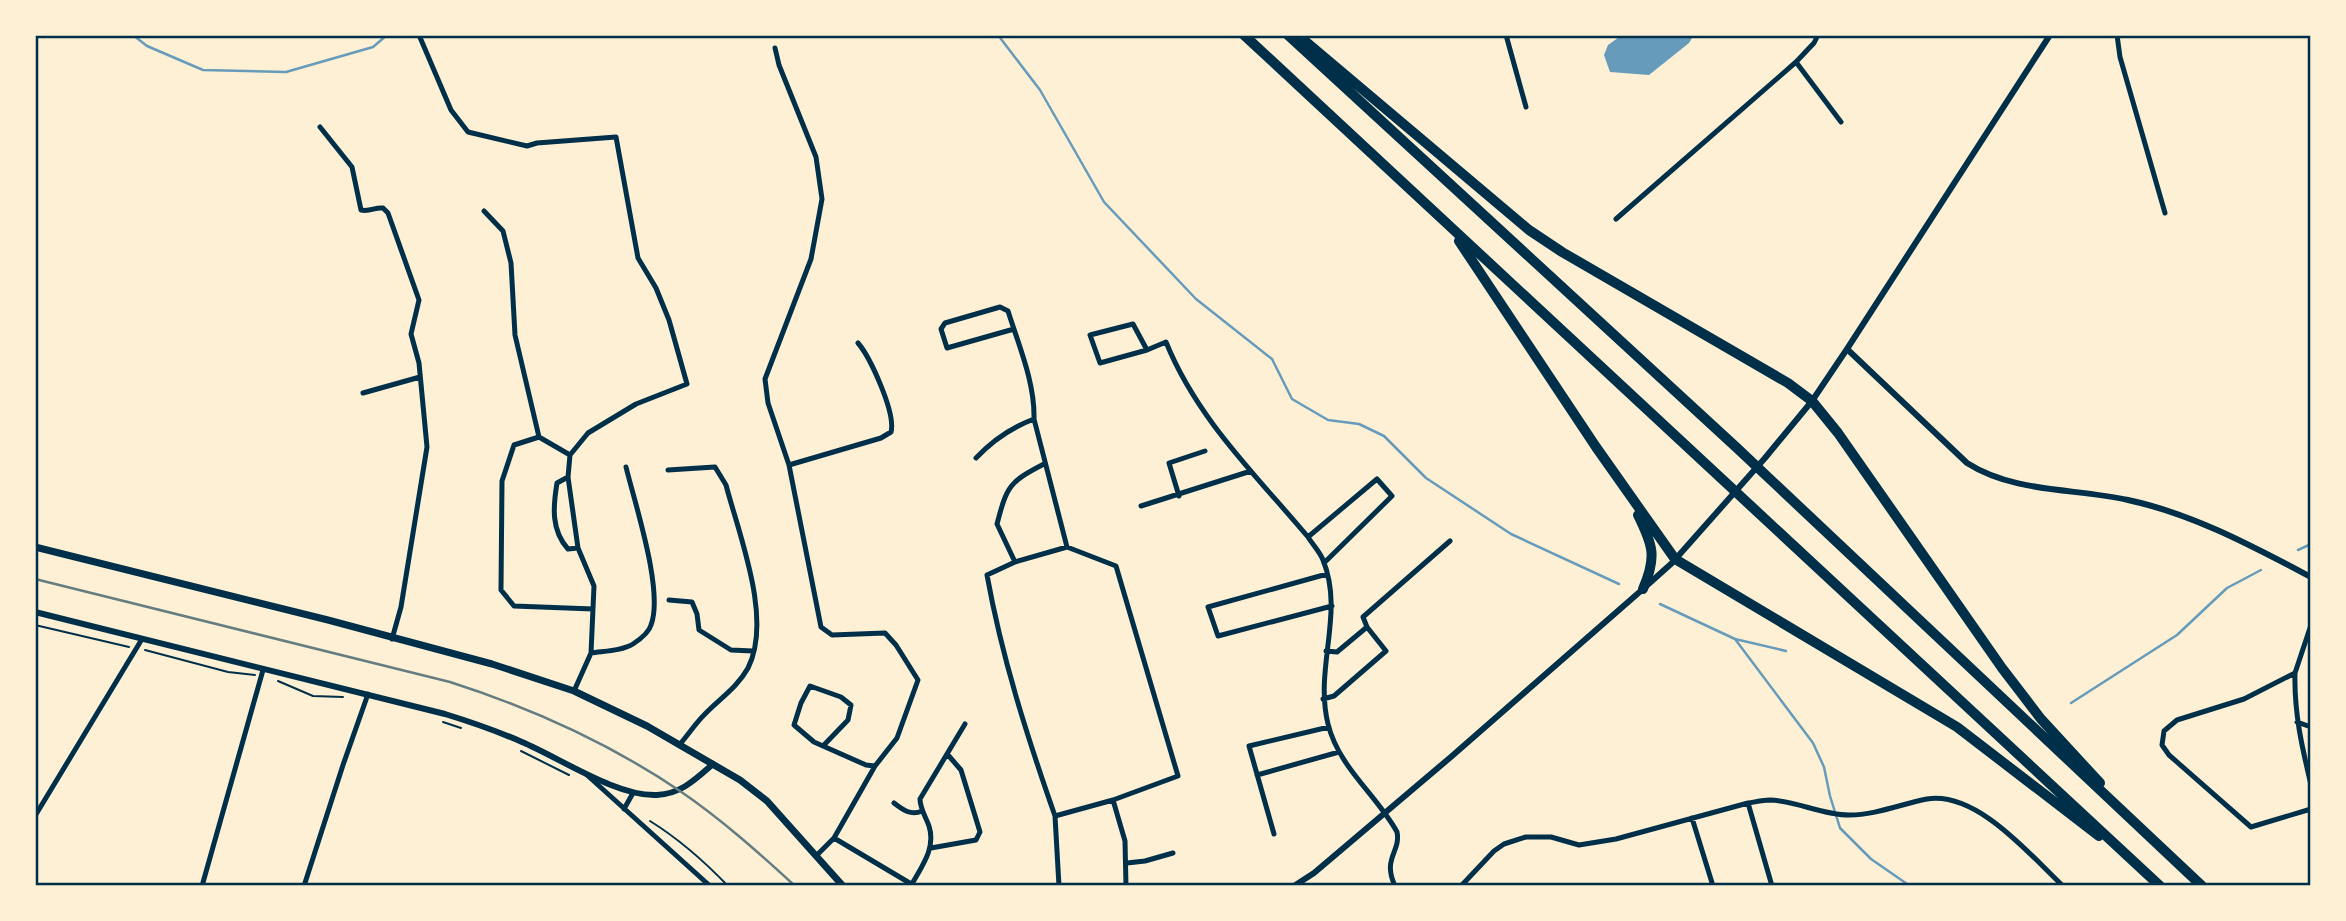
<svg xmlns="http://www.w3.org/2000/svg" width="2346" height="921" viewBox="0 0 2346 921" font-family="'Alegreya Sans',sans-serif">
<rect width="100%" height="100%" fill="#fdf0d5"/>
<path fill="#669bbc" d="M1622,35H1694L1689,43L1649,75L1610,72L1604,55L1608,45Z"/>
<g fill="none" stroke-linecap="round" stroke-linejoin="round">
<path stroke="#669bbc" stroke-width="2.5" d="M133,35L147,46L203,70L286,72L373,47L387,35
M998,35L1040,90L1104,202L1196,299L1272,359L1292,399L1328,420L1359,424L1384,436L1426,478L1511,534L1619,584
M2298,550L2311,544
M1660,604L1735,639L1813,743L1824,767L1830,796L1840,828L1871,859L1910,886
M1735,639L1786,651
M2071,703L2177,635L2227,588L2261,570"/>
<path stroke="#003049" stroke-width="2" d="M35,625L129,647
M145,650L228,672L255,675
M278,681L313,696L343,697
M443,722L461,728
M521,751L569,775
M650,821C679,839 704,861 728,886"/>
<path stroke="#003049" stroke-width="5" d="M419,35L451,110L468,132L527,146L537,143L616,137L638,258L656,288L669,320L687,384L636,404L588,433L570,455
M1506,35L1526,107
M2117,35L2120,57L2165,213
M775,48L779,65L816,157L822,199L811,259L765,379L768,403L789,465L821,627L832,635L885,633L896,645L918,680L897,738L875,766L834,838L817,855
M1796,62L1841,122
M320,127L352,167L361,210C370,212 375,207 383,208L388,213L419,300L411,334L419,363L427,447L401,607L392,639
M484,211L503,231L511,263L515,335L539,437
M1616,219L1796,62L1814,43L1818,35
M1014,329L947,348L941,329L945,323L1000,307L1008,311C1019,346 1035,383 1034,419L1067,547L1116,566L1178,776L1113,800L1125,841L1126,886
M1147,350L1100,363L1090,335L1133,324L1147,350L1166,342C1197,419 1256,475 1308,537C1313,545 1320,552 1323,560C1345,614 1314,667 1328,724C1339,768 1376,794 1397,832C1401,852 1382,858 1395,886
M363,393L420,377
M539,437L514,445L502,481L501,590L514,606L593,609
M539,437L570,455
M570,455L568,477L578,548L594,586L591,653L574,691
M976,458C993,440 1010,428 1034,419
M1044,464C1009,482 1007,486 997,524L1015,562L987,575C1002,658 1027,736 1055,816L1113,800
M789,465L881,438L891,432C896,413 870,357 858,343
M668,470L715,467L726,485C739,535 773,619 748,668C737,688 719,699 704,715C695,724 688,735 680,744
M568,477L557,483C553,507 551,530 568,549L578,548
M1179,496L1169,463L1205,451
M1141,506L1251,471
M1308,537L1377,479L1392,496L1324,563
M1015,562L1067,547
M1327,574L1208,607L1218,636L1332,606
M669,600L692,602L697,614L699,630L731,650L753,651
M2311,625L2295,673L2244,699L2177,720L2164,731L2162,745L2169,755L2251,827L2311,809
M1367,627L1363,617L1450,541
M591,653C604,651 622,651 633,644C639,640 649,633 651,625C664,591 635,504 626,467
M2295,673C2294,713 2302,747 2311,785
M810,686L841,697L851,705L848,720L823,746L814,742L794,725L801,703Z
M1323,699L1334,696L1386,651L1367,627L1337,652L1326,651
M2297,722L2311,727
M823,746L866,765L875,766
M587,775L710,886
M1257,775L1339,752
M894,803C903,810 911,816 922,811
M1748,803L1772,886
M624,809L633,793
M35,816L142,639
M1055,816L1059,886
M1692,818L1713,886
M1274,834L1249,746L1329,727
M834,838L913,885
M931,848L976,840L980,832L961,770L948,755
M1127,863L1145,861L1173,853
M912,884C922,866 936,848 929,826C926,817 920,809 920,799L965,724
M202,886L263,670
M304,886L343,765L368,694
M1461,886L1494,851L1504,844L1526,837H1551L1579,845L1616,839L1748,803C1755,802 1763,800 1770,800C1797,801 1822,815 1849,815C1876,815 1901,804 1927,799C1977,791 2030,855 2063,886"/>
<path stroke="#003049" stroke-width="6" d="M1847,349L1967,463C2014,493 2074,488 2128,500C2193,514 2252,546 2311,577
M35,612L445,714C471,722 497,731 522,742C560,758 617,797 657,795C681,794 696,779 713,764
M1294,886L1314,873L1452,756L1643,589L1672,563L1765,458L1812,401L1847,349L2050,35"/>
<path stroke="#003049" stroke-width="7" d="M35,547L328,620L492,664L574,691L647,726L740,780L767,801L843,886"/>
<path stroke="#003049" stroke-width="10" d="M1244,35L2160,886
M1288,35L1737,448L2202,886
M1298,35L1529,230L1562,252L1788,383L1812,401L1838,433L2002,668L2041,719L2100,783
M1459,241L1596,447L1675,559L1957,727L2099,836
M1638,515C1653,545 1657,557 1643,589"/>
<path stroke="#657d81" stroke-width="2.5" d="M35,579L450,682C531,708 609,743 680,791C721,819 758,852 795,886"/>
</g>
<rect width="2346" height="921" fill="none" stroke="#fdf0d5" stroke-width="74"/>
<rect x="37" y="37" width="2272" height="847" fill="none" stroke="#003049" stroke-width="2.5"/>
</svg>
